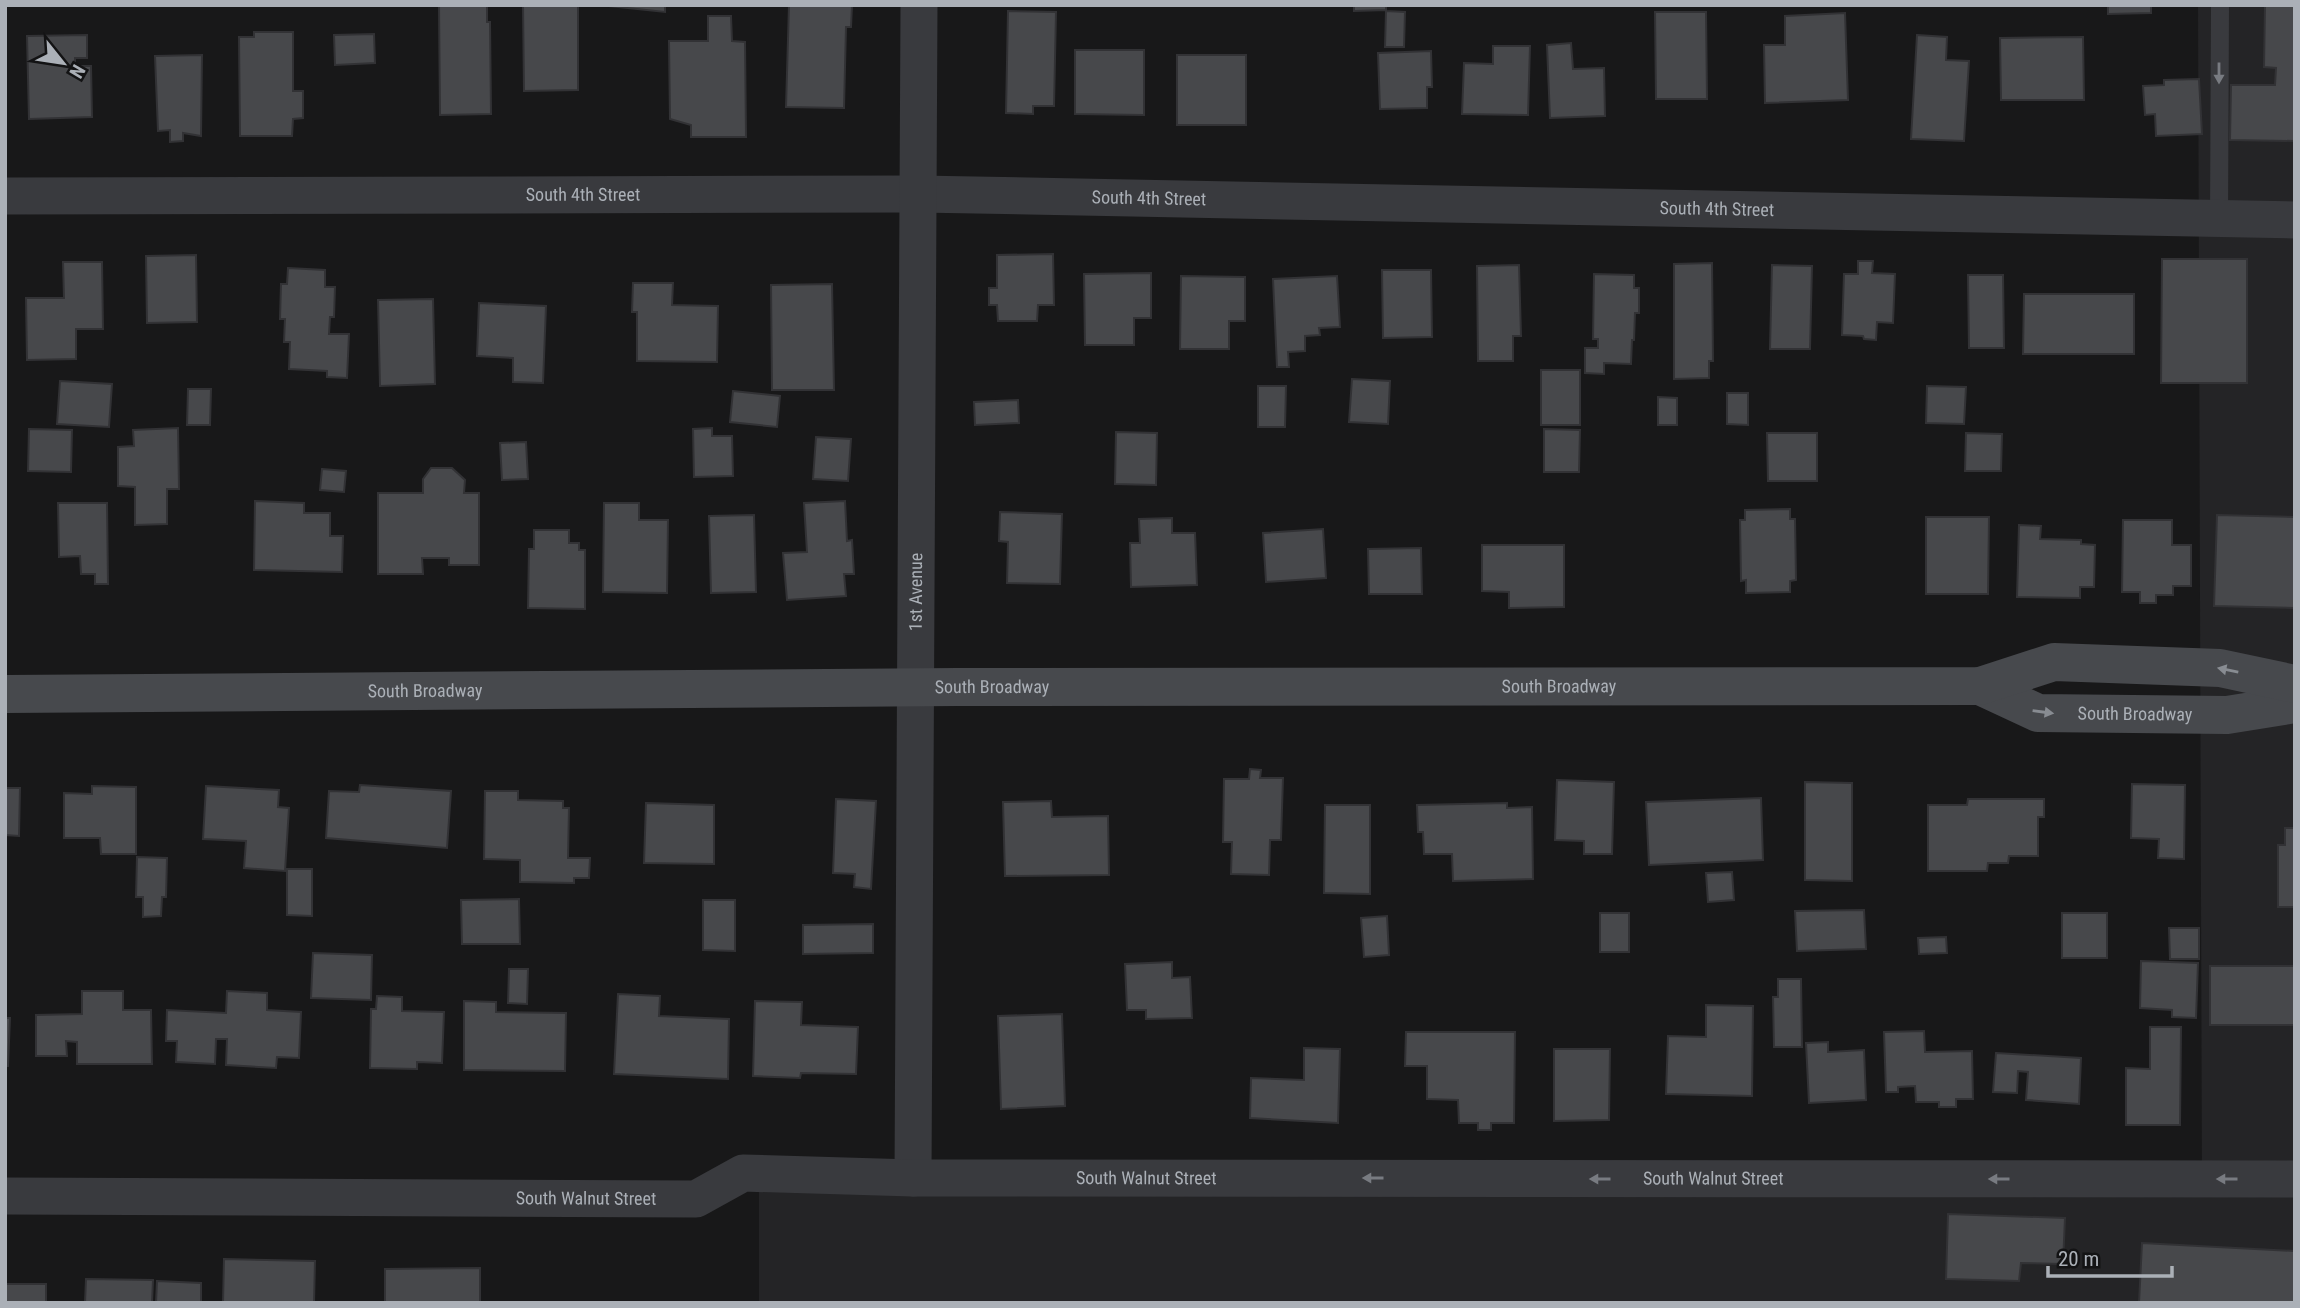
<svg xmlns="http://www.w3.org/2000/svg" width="2300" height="1308" viewBox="0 0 2300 1308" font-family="'Roboto Condensed',sans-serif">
<rect width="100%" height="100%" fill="#181819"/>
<path fill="#242426" d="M2198,5H2295V1303H759V1192L2202,1194Z"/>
<path fill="#47484b" stroke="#323235" stroke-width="2" d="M439,5H487V22H490L491,114L440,115Z
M523,5H578V90L524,91Z
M599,5H665V12Z
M789,5H852L851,27H846L844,108L786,107Z
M1354,5H1386V10L1354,11Z
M2108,5H2151V13L2108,14Z
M2265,5H2295V141L2230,140L2231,85H2275L2276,68L2264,67Z
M1008,11L1056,12L1054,106H1033V114L1006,113Z
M1386,11L1405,12L1404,47H1385Z
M1655,12H1706L1707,99H1656Z
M1845,13L1848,100L1765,103L1764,45H1785V16Z
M708,16H731L732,41L745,42L746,137H691V125L670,119L669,41H708Z
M254,32H293V91H303V118L293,119L292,136H240L239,37H254Z
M374,34L375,63L335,65L334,35Z
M87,35V58H75V66H91L92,117L29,119L27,36Z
M1917,35L1947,37L1946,60L1969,61L1964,141L1911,139Z
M2083,37L2084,100H2001L2000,38Z
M1571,43L1573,69L1604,68L1605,116L1550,118L1547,45Z
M1493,46H1530L1528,115L1462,114L1464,63L1493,64Z
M1075,50H1144V115L1075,114Z
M1431,51L1432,87H1427V108L1380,109L1378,53Z
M202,55L201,136L183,133V141L170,142V130L158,131L155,56Z
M1177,55H1246V125H1177Z
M2199,79L2202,134L2156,136L2155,114L2145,115L2143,86L2164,85V80Z
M1053,254L1054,305H1038L1037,321H998L997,305H989V288H997V255Z
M196,255L197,322L147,323L146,256Z
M2162,259H2247V383H2161Z
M1858,261H1873L1872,273L1895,274L1893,323L1877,322L1876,340L1864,339L1863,336L1842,335L1844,274H1858Z
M63,262H102L103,329H76V359L27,360L26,298H64Z
M1712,263L1713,361H1709V378L1674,379V264Z
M1519,265L1521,336H1513V361H1478L1477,266Z
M1772,265L1812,266L1810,349H1770Z
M288,268L325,270V287H335L334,317H330L329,334H349L347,378L327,377V371L289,369L290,342H284L285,319H280L281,284H287Z
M1382,270H1431L1432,337L1383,338Z
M1151,273V318H1134V345H1085L1084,274Z
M1594,274L1634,275V288H1639V313H1635L1634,340H1632L1631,364L1604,363V374L1585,373V348H1598V339H1593Z
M1968,275H2003L2004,348H1969Z
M1181,276L1245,277V321H1229V349H1180Z
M1337,276L1340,327L1319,328L1320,335L1305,336V351L1288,352L1289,367H1277L1273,279Z
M633,283H673L672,305L718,306L717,362L637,361V312H632Z
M832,284L834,390H772L771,285Z
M2024,294H2134V354H2023Z
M433,299L435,384L380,386L378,300Z
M479,303L546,306L543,383L513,382V358L477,356Z
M1541,370H1580V425H1541Z
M1352,379L1390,381L1388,424L1349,422Z
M60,381L112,384L109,427L57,424Z
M1258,386H1286L1285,427H1258Z
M1927,386L1966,387L1964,424L1926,423Z
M188,389H211L210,425H187Z
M733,391L780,396L777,427L730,422Z
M1727,393H1748V425L1727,424Z
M1658,397L1677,398V425H1658Z
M1018,400L1019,423L975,425L974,402Z
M178,428L179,489H167V524L135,525V487L118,486V447L134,446L133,430Z
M712,428V436H732L733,476L694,477L693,429Z
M29,429L72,430L71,472L28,471Z
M1544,429L1580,430L1579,472H1544Z
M1116,432L1157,433L1156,485L1115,484Z
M1767,433H1817V481H1768Z
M1966,433L2002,434L2001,471H1965Z
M816,437L851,439L848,481L813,479Z
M526,442L528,479L502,480L500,443Z
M431,468H452L465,480L464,493H479V565H449V558H422L423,574H378V493H423V479Z
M322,469L346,471L344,492L320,490Z
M255,501L304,503V513H330V536H343L342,572L254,570Z
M845,501L847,541L852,540L854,574H844L846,596L787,600L783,553L807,552L804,503Z
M58,503H107L108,584H95V574H81L80,556L59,557Z
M604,503H639V520H668L667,593L603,592Z
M1790,509V519H1795L1796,580L1790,581V592L1746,593V580L1741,581L1740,520H1745V510Z
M1000,512L1062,514L1060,584L1007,583L1008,542L999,541Z
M754,515L756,592L711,593L709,516Z
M2217,515L2295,517V608L2214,606Z
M1926,517H1989L1988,594H1926Z
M1172,518V533H1195L1197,585L1131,587L1130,543H1140L1139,519Z
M2123,520H2172V545H2191V586H2173V595H2156V603H2140V592H2122Z
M2019,525L2041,526L2040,539L2081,540V544L2095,545L2094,587H2080V598L2017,597Z
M1323,529L1326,578L1266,582L1263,533Z
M534,530H569V543H579V550H585V609L528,608L529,549H534Z
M1482,545H1564V607L1509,608V592L1482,591Z
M1421,548L1422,594H1369L1368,549Z
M1250,769L1261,770L1260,778H1283L1281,840H1270L1269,875L1231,874L1232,842H1223L1224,779H1249Z
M1557,780L1614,782L1612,854H1584V841L1555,840Z
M1805,782L1852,783V881L1805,880Z
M2132,784L2185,785L2184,859L2158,858L2159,839L2131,838Z
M360,785L451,791L447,848L326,838L329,791L359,792Z
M92,786L136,787V854H101L100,838H64V793L92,794Z
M206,786L279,790L278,807L289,808L285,871L244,868L246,841L203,839Z
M5,788H20L19,836L5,835Z
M485,791H518V800L563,801V808H569L568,858H590L589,878H574V883L520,882V860L484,859Z
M1761,798L1763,860L1649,865L1646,802Z
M836,799L876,801L871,889L854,887L855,874L833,873Z
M1968,799H2044V817H2038V856H2009L2008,863H1988L1987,871H1928V805H1967Z
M1051,801L1052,817L1108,816L1109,875L1005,876L1003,802Z
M646,803L714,805V864L644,863Z
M1507,803V808L1532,807L1533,879L1453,881L1452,854H1424L1423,832H1418L1417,805Z
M1325,805H1370V894L1324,893Z
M2285,828H2295V907H2278V845H2285Z
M137,857L167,858L166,897H162L161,916L143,917V897H136Z
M287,869H312V916L287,915Z
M1732,872L1734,900L1708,902L1706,873Z
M519,899L520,944H462L461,900Z
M703,900H735V951L703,950Z
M1864,910L1866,949L1797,951L1795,911Z
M1600,913H1629V952H1600Z
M2062,913H2107V958H2062Z
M1387,916L1389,955L1364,957L1361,918Z
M873,924V953L803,954V925Z
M2169,928H2199V959H2170Z
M1946,937L1947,953L1919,954L1918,938Z
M313,953L372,955L371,1000L311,998Z
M2141,961L2198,963L2196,1018L2172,1017V1010L2140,1008Z
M1172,962V978L1190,977L1192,1018L1146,1019V1010H1127L1125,964Z
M2210,966H2295V1025H2210Z
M509,969H528L527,1004L508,1003Z
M1778,979H1801L1802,1047H1774L1773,997H1778Z
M82,991H123V1010H151L152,1064H77V1042L66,1041L67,1056H36V1015L82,1014Z
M227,991L267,993V1010L301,1012L299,1058L277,1057L276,1068L226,1065L227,1039H216L215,1064L176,1062L177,1041H166L167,1010L226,1013Z
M618,994L660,996L659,1016L729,1019L728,1079L614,1074Z
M377,996L402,997V1011L444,1012L442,1063L417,1062V1069L370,1068L371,1009H376Z
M464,1001L496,1002V1012L566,1013L565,1071L464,1070Z
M755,1001L802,1002L801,1025L858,1027L856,1074L801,1073L800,1078L753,1076Z
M1706,1005L1753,1006L1752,1096L1666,1094L1668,1036L1706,1037Z
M1062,1014L1065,1106L1001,1109L998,1016Z
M5,1018H10L8,1066H5Z
M2150,1027H2181L2180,1125H2126V1068L2150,1069Z
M1924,1031L1925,1052L1972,1051L1973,1099H1956V1107H1939V1102H1916L1915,1086L1898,1087V1092H1886L1884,1032Z
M1406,1032H1515L1514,1123H1491V1130H1478V1123H1459L1458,1100L1427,1099V1066H1405Z
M1828,1042V1052L1864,1050L1866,1100L1809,1103L1806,1043Z
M1304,1048L1340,1049L1338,1123L1250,1118L1251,1078L1304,1080Z
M1554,1049H1610L1609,1120L1554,1121Z
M1996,1053L2081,1058L2079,1104L2026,1100L2028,1072L2018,1071L2017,1093L1993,1092Z
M1948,1214L2065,1218L2063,1264L2021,1263L2019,1281L1946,1279Z
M2142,1243L2295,1251V1303H2139Z
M224,1259L315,1261L314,1303H223Z
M480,1268V1303H385V1269Z
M86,1279L153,1280L152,1303H85Z
M157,1281L201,1283V1303H156Z
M5,1284H46V1303H5Z"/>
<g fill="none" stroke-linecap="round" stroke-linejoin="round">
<path stroke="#393a3e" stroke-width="18" d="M2219,219L2220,5"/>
<g stroke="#393a3e" stroke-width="37">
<path id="s1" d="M5,196L919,194L2295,220"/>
<path id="s2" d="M913,1178L919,5"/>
<path id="s3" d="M5,1196L696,1199L743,1173L913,1178L2295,1179"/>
</g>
<g stroke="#47494d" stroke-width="38">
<path id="s4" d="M1980,686L2038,713L2227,715L2295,704"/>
<path id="s5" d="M5,694L957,687L1980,686L2054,662L2220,668L2295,684"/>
</g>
</g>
<defs><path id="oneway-solid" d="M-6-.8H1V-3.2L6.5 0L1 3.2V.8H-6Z" transform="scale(1.75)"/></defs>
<g fill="#787b81">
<use href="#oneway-solid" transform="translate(2219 73) rotate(90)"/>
<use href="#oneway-solid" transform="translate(1373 1178) rotate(-180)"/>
<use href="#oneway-solid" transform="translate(1600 1179) rotate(-180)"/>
<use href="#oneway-solid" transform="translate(1999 1179) rotate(-180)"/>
<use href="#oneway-solid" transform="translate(2227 1179) rotate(-180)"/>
</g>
<g fill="#888c92">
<use href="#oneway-solid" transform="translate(2228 670) rotate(-169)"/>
<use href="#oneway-solid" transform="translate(2043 712) rotate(8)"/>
</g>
<g text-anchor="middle" stroke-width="7" stroke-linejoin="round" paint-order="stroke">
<g font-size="18" fill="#abb0b7" stroke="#131314">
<text dy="6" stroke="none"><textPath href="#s1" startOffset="578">South 4th Street</textPath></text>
<text dy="6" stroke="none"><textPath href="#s1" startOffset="1144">South 4th Street</textPath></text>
<text dy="6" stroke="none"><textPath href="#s1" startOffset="1712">South 4th Street</textPath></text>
<text dy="6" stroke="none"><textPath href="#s2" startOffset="586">1st Avenue</textPath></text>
<text dy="6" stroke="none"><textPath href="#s5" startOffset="987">South Broadway</textPath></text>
<text dy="6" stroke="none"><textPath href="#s5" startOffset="1554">South Broadway</textPath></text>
<text dy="6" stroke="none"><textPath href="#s5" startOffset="420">South Broadway</textPath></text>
<text dy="6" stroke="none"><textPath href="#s4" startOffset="161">South Broadway</textPath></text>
<text dy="6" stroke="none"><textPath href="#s3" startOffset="1148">South Walnut Street</textPath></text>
<text dy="6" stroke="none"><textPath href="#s3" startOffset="1715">South Walnut Street</textPath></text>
<text dy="6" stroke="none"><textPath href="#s3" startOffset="581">South Walnut Street</textPath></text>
</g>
</g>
<rect width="2300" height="1308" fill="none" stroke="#abb0b7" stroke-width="14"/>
<g transform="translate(63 63) rotate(120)" stroke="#131314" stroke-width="5" paint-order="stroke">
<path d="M0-5L12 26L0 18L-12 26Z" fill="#abb0b7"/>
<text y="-10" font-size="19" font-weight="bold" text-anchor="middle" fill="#abb0b7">N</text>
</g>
<path d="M2048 1266v10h124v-10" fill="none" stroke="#abb0b7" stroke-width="3.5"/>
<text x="2058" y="1266" font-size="21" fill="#abb0b7" stroke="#131314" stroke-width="5" paint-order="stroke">20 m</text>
</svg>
